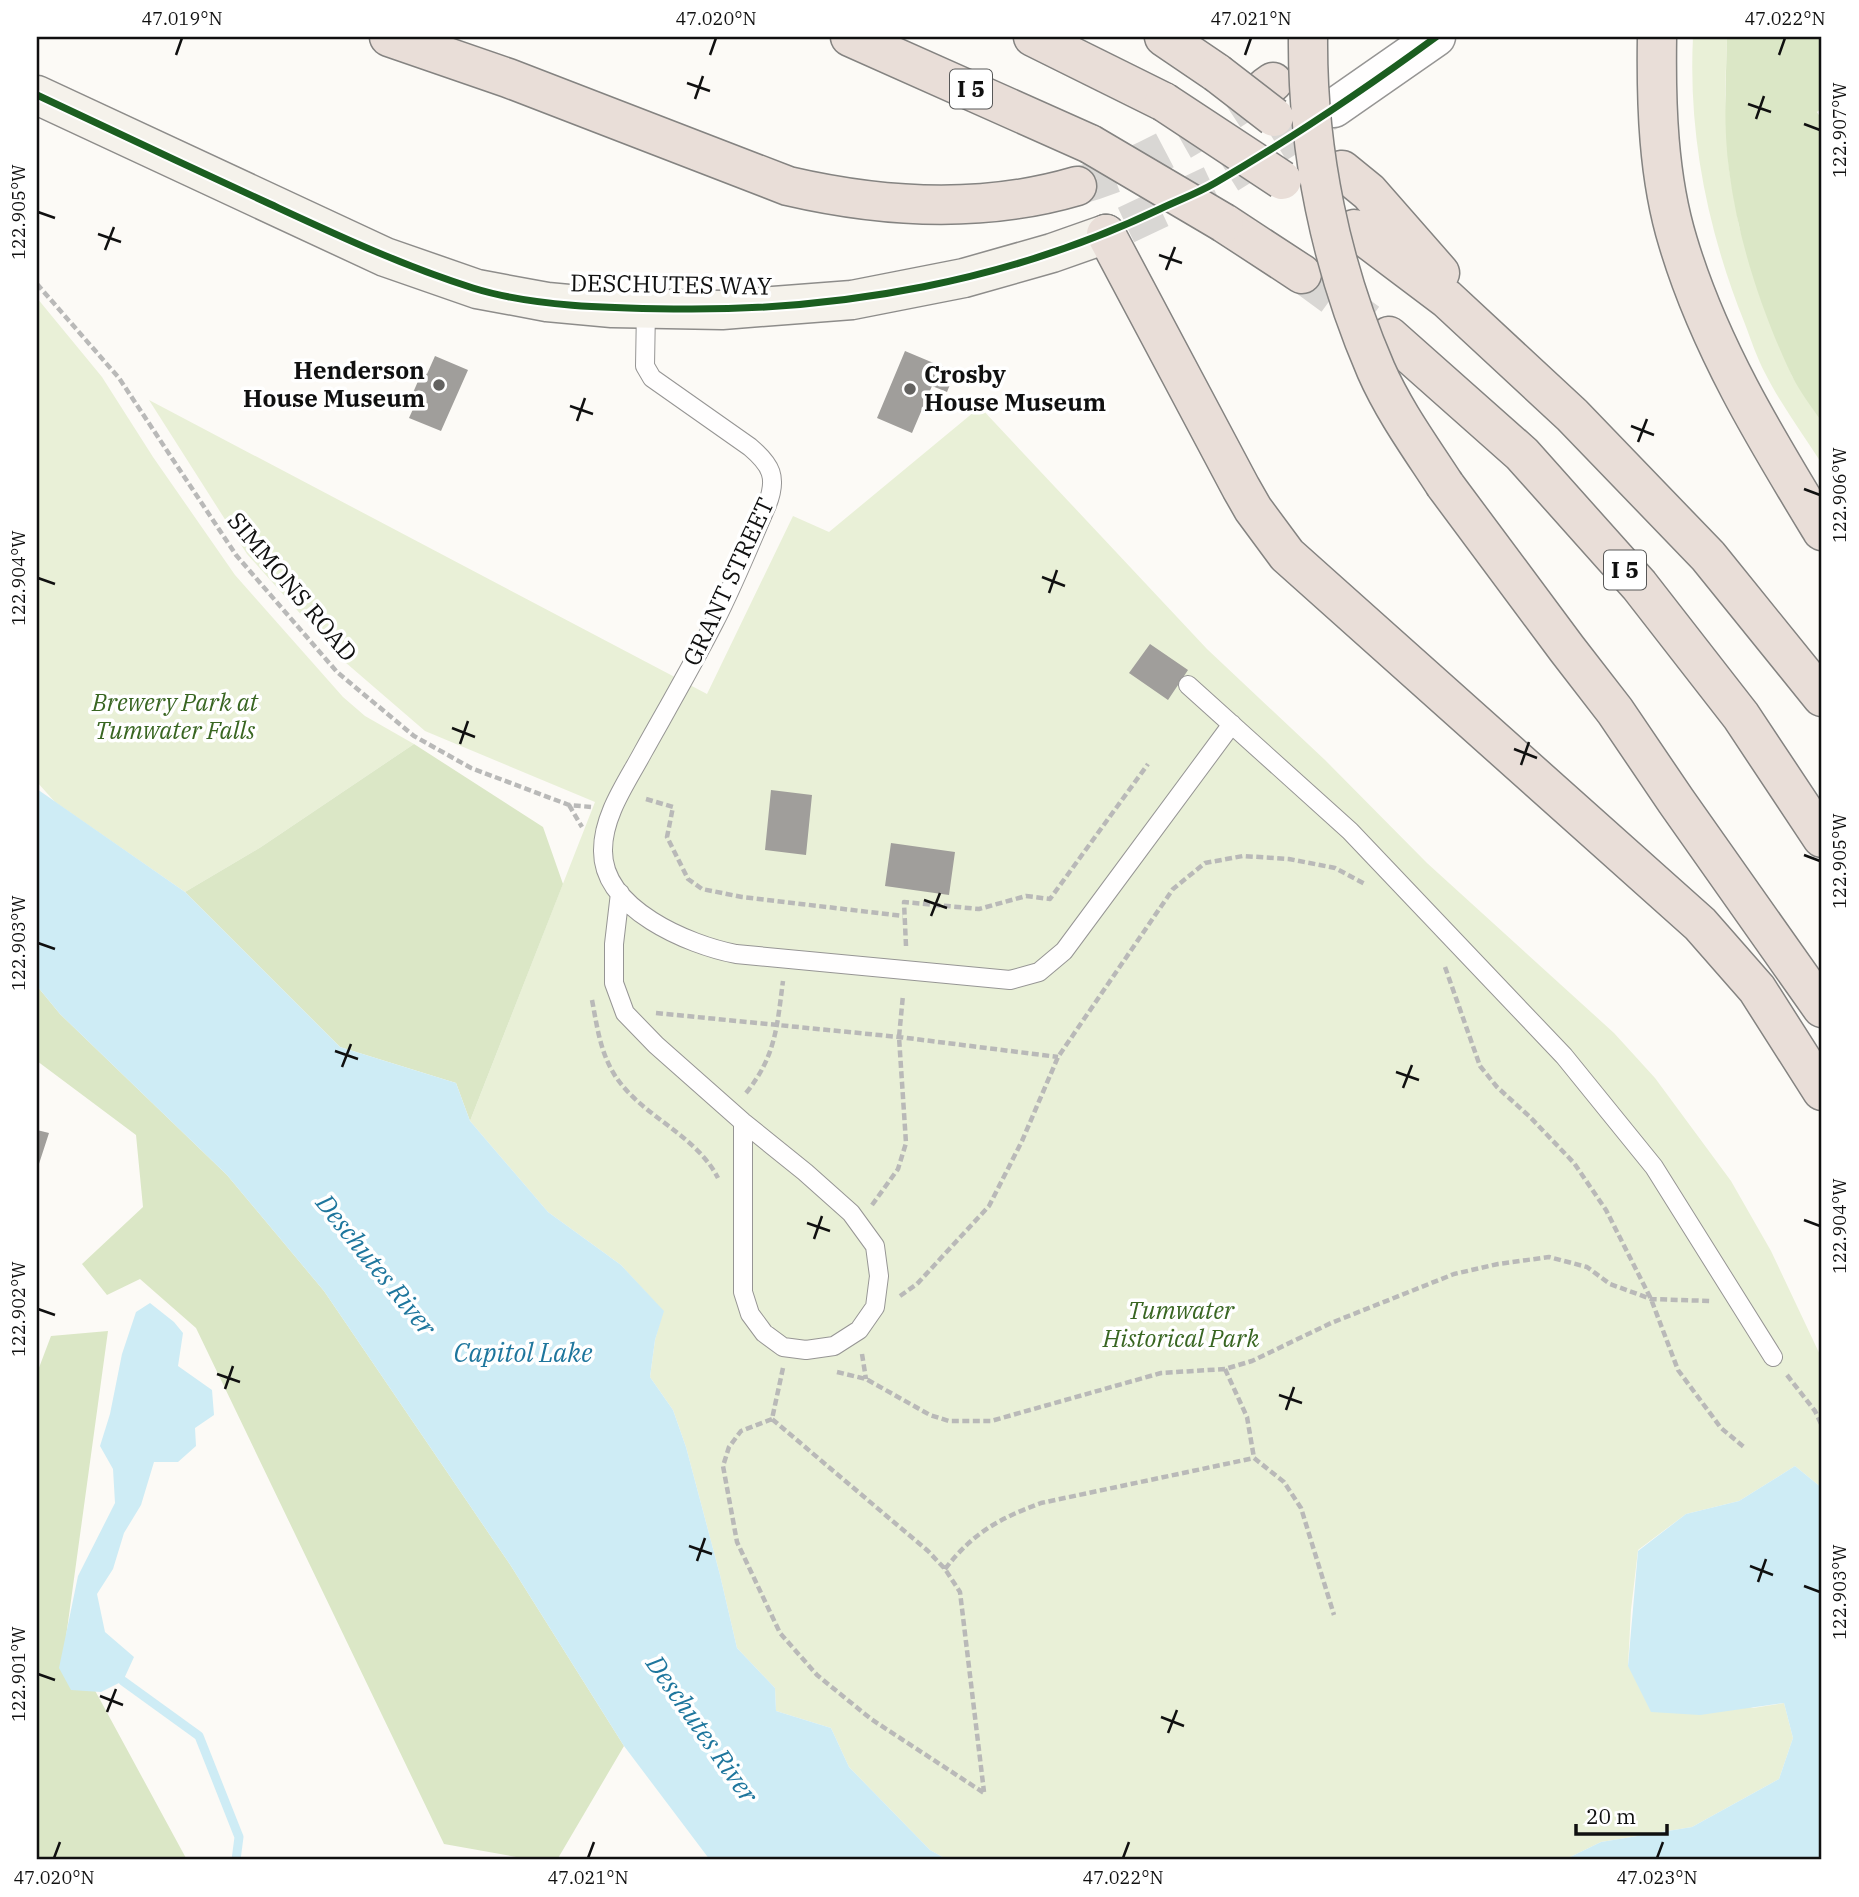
<svg xmlns="http://www.w3.org/2000/svg" width="1859" height="1897" viewBox="0 0 1859 1897" font-family="'IBM Plex Serif',serif">
<rect width="100%" height="100%" fill="#fcfaf6"/>
<path fill="#e9f0d7" d="M1693,37H1727L1725,95L1729,169L1739,226L1760,297L1792,376L1822,423V464C1803,434 1781,405 1765,373C1757,358 1751,340 1745,324C1708,232 1688,136 1693,37Z
M37,298L102,377L153,457L235,575L343,697L365,716L414,744L261,847L185,892L55,802L37,782Z
M149,400L707,694L793,516L829,532L980,407L1207,649L1325,760L1427,863L1614,1033L1655,1078L1731,1181L1771,1251L1822,1359V1488L1795,1466L1739,1501L1686,1514L1638,1550L1631,1610L1628,1666L1753,1708L1784,1703L1793,1738L1779,1779L1692,1827L1601,1842L1564,1860H948L930,1850L849,1767L831,1728L776,1711L775,1688L737,1648L720,1575L686,1447L673,1410L650,1377L655,1340L663,1311L621,1265L548,1212L470,1121L595,802L425,731L338,656L247,554Z"/>
<path fill="#dbe7c6" d="M1727,37H1822V108L1817,112L1822,120V423C1812,407 1799,391 1791,374C1761,310 1738,240 1729,170C1723,126 1726,81 1727,37Z
M414,744L543,827L563,884L470,1121L456,1083L340,1047L185,892L261,847Z
M37,986L60,1014L227,1175L324,1291L511,1566L624,1746L557,1860H533L444,1844L196,1328L140,1279L107,1295L82,1264L143,1207L136,1135L37,1061Z
M108,1331L66,1637L187,1860H37V1373L51,1336Z"/>
<path fill="#ceecf5" d="M37,789L185,892L340,1047L456,1083L470,1121L548,1212L621,1265L664,1311L655,1340L650,1377L673,1410L686,1447L720,1575L737,1648L775,1688L776,1711L831,1728L849,1767L930,1850L948,1860H710L624,1746L511,1566L324,1291L227,1175L60,1014L37,986Z
M150,1303L174,1322L183,1333L178,1366L212,1390L214,1415L195,1428L196,1446L178,1462H154L141,1505L124,1533L113,1569L97,1594L105,1632L134,1657L123,1681L101,1692L71,1690L59,1668L78,1576L115,1503L113,1469L100,1446L110,1414L122,1354L136,1312Z
M1795,1466L1822,1488V1860H1564L1601,1842L1692,1827L1779,1779L1793,1738L1784,1703L1700,1715L1651,1712L1628,1666L1638,1551L1686,1514L1739,1501Z"/>
<g fill="none" stroke-linecap="round" stroke-linejoin="round">
<path stroke="#ceecf5" stroke-width="9" d="M123,1681L199,1736L239,1837L236,1860"/>
</g>
<path fill="#a09e9b" d="M905,351L955,372L947,392L932,386L912,433L877,418Z
M435,356L468,370L441,431L409,418L418,398L412,395L422,372L427,374Z
M1150,644L1188,670L1168,700L1129,673Z
M771,790L812,795L806,855L765,850Z
M891,843L955,852L949,895L885,886Z
M37,1130L49,1133L37,1170Z"/>
<g fill="none" stroke-linecap="round" stroke-linejoin="round">
<path stroke="#d9d7d4" stroke-width="38" stroke-dasharray="38 19" stroke-linecap="butt" d="M1126,225L1213,184L1334,108"/>
<path stroke="#d9d7d4" stroke-width="38" stroke-dasharray="38 19" stroke-linecap="butt" d="M1077,186C1146,167 1207,128 1266,87
M1302,274L1368,322"/>
<g stroke="#969594" stroke-width="20">
<path id="service" d="M646,309L645,366L652,378L750,447C771,465 778,477 767,505C750,544 734,584 715,621C692,666 667,709 643,752C627,782 603,815 603,850C602,909 689,945 736,954L1010,980L1039,972L1064,951L1232,724
M1188,685L1350,831L1564,1056L1654,1167L1773,1357
M620,893L614,944V983L625,1013L656,1045L743,1122L805,1172L851,1213L875,1246L879,1276L875,1307L859,1330L834,1346L806,1350L783,1347L764,1333L750,1314L743,1292V1122"/>
</g>
<g stroke="#969594" stroke-width="41">
<path id="tertiary" d="M1334,108L1436,37"/>
</g>
<g stroke="#8d8c8a" stroke-width="41">
<path id="secondary" d="M37,95L385,257L477,289L547,302L612,308L722,310L852,300L964,278L1052,253L1106,234"/>
</g>
<g stroke="#848381" stroke-width="41">
<path id="motorway" d="M389,37L508,78L788,186C883,208 982,214 1077,186
M850,37L1090,144
M1033,37L1164,102
M1164,37L1217,73
M1657,37C1656,104 1658,177 1678,242C1709,346 1766,439 1822,531
M1266,87L1273,82
M1342,170L1369,192L1440,273
M1224,223L1302,274
M1354,229L1447,299L1572,415L1708,556L1822,697
M1106,234L1241,488L1253,509L1287,555L1700,924L1757,989L1822,1091
M1389,336L1522,454L1639,585L1741,716L1822,838
M1445,485L1567,649L1615,711L1676,801L1822,1008"/>
</g>
<path stroke="#b9b9b8" stroke-width="4.5" stroke-dasharray="7 3.5" stroke-linecap="butt" d="M37,284L119,378L236,555L337,672L414,736L471,768L569,805L591,807
M646,799L673,807L667,837L688,879L702,889L742,897L903,916
M569,805L582,827
M906,946L904,902L979,909L1026,896L1050,899L1148,764
M1445,967L1480,1066L1497,1087L1530,1117L1574,1163L1606,1210L1651,1299L1678,1370L1721,1428L1745,1448
M592,1000C597,1026 600,1051 614,1074C640,1116 695,1133 718,1178
M656,1013L899,1037L1058,1057
M746,1093C776,1056 777,1026 783,981
M872,1205L898,1169L906,1143L899,1037L903,995
M900,1296L917,1284L989,1206L1022,1141L1058,1057L1173,889L1205,863L1243,856L1289,859L1335,868L1365,884
M862,1354L866,1379
M783,1368L772,1419L928,1551L945,1569L960,1592L984,1792
M1225,1369L1247,1417L1254,1458L1284,1482L1301,1508L1334,1615
M837,1372L866,1379L930,1415L949,1421H991L1161,1373L1225,1369L1252,1361L1331,1323L1454,1274L1498,1264L1549,1257L1587,1267L1610,1284L1651,1299L1710,1301
M1787,1375L1815,1411L1822,1426
M772,1419L741,1431L729,1447L723,1466L737,1542L780,1633L817,1675L871,1719L984,1793
M945,1569C973,1533 998,1519 1041,1503L1254,1458"/>
<use href="#service" stroke="#fffefe" stroke-width="18"/>
<use href="#tertiary" stroke="#fffefe" stroke-width="38"/>
<use href="#secondary" stroke="#f5f2eb" stroke-width="38"/>
<use href="#motorway" stroke="#e9ded8" stroke-width="38"/>
<g stroke="#848381" stroke-width="41" stroke-linecap="butt">
<path id="motorway-bridge" d="M1308,37C1307,151 1331,266 1376,370C1394,411 1421,448 1445,485
M1217,73L1274,117
M1164,102L1282,180
M1090,144L1224,223"/>
</g>
<use href="#motorway-bridge" stroke="#e9ded8" stroke-width="38"/>
<g stroke="#fff" stroke-width="11">
<path id="cycleway" d="M37,95C115,132 192,168 270,204C337,235 403,266 473,288C534,307 612,308 676,309C842,311 1009,281 1160,209C1179,200 1198,193 1215,183C1291,139 1365,89 1436,37"/>
</g>
<use href="#cycleway" stroke="#1b5e20" stroke-width="7"/>
</g>
<path fill="none" stroke="#101010" stroke-width="2.5" d="M176,55L182,38M710,55L716,38M1245,55L1251,38M1779,55L1785,38M687,83L710,91M695,99L703,76M1748,104L1771,112M1756,119L1764,96M1804,124L1820,130M38,212L55,218M98,234L121,242M105,250L114,227M1159,255L1182,263M1166,270L1175,247M570,406L593,414M577,421L585,398M1631,426L1654,435M1638,442L1647,419M1804,489L1820,495M1042,577L1065,586M38,578L55,584M1049,593L1057,570M452,728L475,737M460,744L468,721M1514,749L1537,758M1521,765L1529,742M1804,855L1820,861M924,900L947,908M931,916L940,893M38,943L55,949M335,1051L358,1059M342,1067L351,1044M1396,1072L1419,1080M1403,1088L1412,1065M1804,1220L1820,1226M807,1223L830,1231M814,1239L822,1216M38,1309L55,1315M217,1374L240,1382M225,1389L233,1366M1279,1395L1302,1403M1286,1410L1294,1387M689,1546L712,1554M697,1561L705,1538M1750,1566L1773,1575M1758,1582L1766,1559M1804,1586L1820,1592M38,1674L55,1680M100,1696L123,1705M107,1712L116,1689M1161,1717L1184,1726M1168,1733L1177,1710M54,1858L60,1842M588,1858L594,1842M1123,1858L1129,1842M1657,1858L1663,1842"/>
<g fill="#636260" stroke="#fff" stroke-width="2.5">
<circle cx="439" cy="385" r="7"/>
<circle cx="910" cy="389" r="7"/>
</g>
<g text-anchor="middle" stroke-width="7" stroke-linejoin="round" paint-order="stroke">
<g fill="#fff" stroke="#585858" stroke-width="2">
<rect x="950" y="69.5" width="42" height="39" rx="5"/>
<rect x="1604" y="550.5" width="42" height="39" rx="5"/>
</g>
<g font-size="23" font-weight="bold" fill="#101010">
<text x="971" y="97">I 5</text>
<text x="1625" y="578">I 5</text>
</g>
<g font-size="24" fill="#101010" stroke="#fff">
<text transform="translate(671 285) rotate(1)" y="8">DESCHUTES WAY</text>
<text transform="translate(729 582) rotate(-65)" y="8">GRANT STREET</text>
<text transform="translate(292 587) rotate(50)" y="8">SIMMONS ROAD</text>
</g>
<g font-size="24" font-weight="bold" fill="#101010" stroke="#fff" text-anchor="end">
<text x="425" y="379">Henderson<tspan x="425" dy="28">House Museum</tspan></text>
<text x="924" y="383" text-anchor="start">Crosby<tspan x="924" dy="28">House Museum</tspan></text>
</g>
<g font-size="24" font-style="italic" fill="#396622" stroke="#fff">
<text x="175" y="711">Brewery Park at<tspan x="175" dy="28">Tumwater Falls</tspan></text>
<text x="1181" y="1319">Tumwater<tspan x="1181" dy="28">Historical Park</tspan></text>
</g>
<g font-size="26" font-style="italic" fill="#1e769d" stroke="#fff">
<text transform="translate(376 1265) rotate(51)" y="9">Deschutes River</text>
<text x="523" y="1362">Capitol Lake</text>
<text transform="translate(702 1729) rotate(55)" y="9">Deschutes River</text>
</g>
</g>
<rect width="1859" height="1897" fill="none" stroke="#ffffff" stroke-width="77"/>
<path d="M1576 1824v10h91v-10" fill="none" stroke="#101010" stroke-width="3.5"/>
<text x="1586" y="1824" font-size="21" fill="#101010" stroke="#ffffff" stroke-width="5" paint-order="stroke">20 m</text>
<rect x="38" y="38" width="1782" height="1820" fill="none" stroke="#101010" stroke-width="2.5"/>
<g font-size="18" text-anchor="middle" fill="#101010">
<text x="182" y="25">47.019°N</text>
<text x="716" y="25">47.020°N</text>
<text x="1251" y="25">47.021°N</text>
<text x="1785" y="25">47.022°N</text>
<text transform="translate(1840 130) rotate(-90)" y="6">122.907°W</text>
<text transform="translate(19 212) rotate(-90)" y="6">122.905°W</text>
<text transform="translate(1840 495) rotate(-90)" y="6">122.906°W</text>
<text transform="translate(19 578) rotate(-90)" y="6">122.904°W</text>
<text transform="translate(1840 861) rotate(-90)" y="6">122.905°W</text>
<text transform="translate(19 943) rotate(-90)" y="6">122.903°W</text>
<text transform="translate(1840 1226) rotate(-90)" y="6">122.904°W</text>
<text transform="translate(19 1309) rotate(-90)" y="6">122.902°W</text>
<text transform="translate(1840 1592) rotate(-90)" y="6">122.903°W</text>
<text transform="translate(19 1674) rotate(-90)" y="6">122.901°W</text>
<text x="54" y="1884">47.020°N</text>
<text x="588" y="1884">47.021°N</text>
<text x="1123" y="1884">47.022°N</text>
<text x="1657" y="1884">47.023°N</text>
</g>
</svg>
